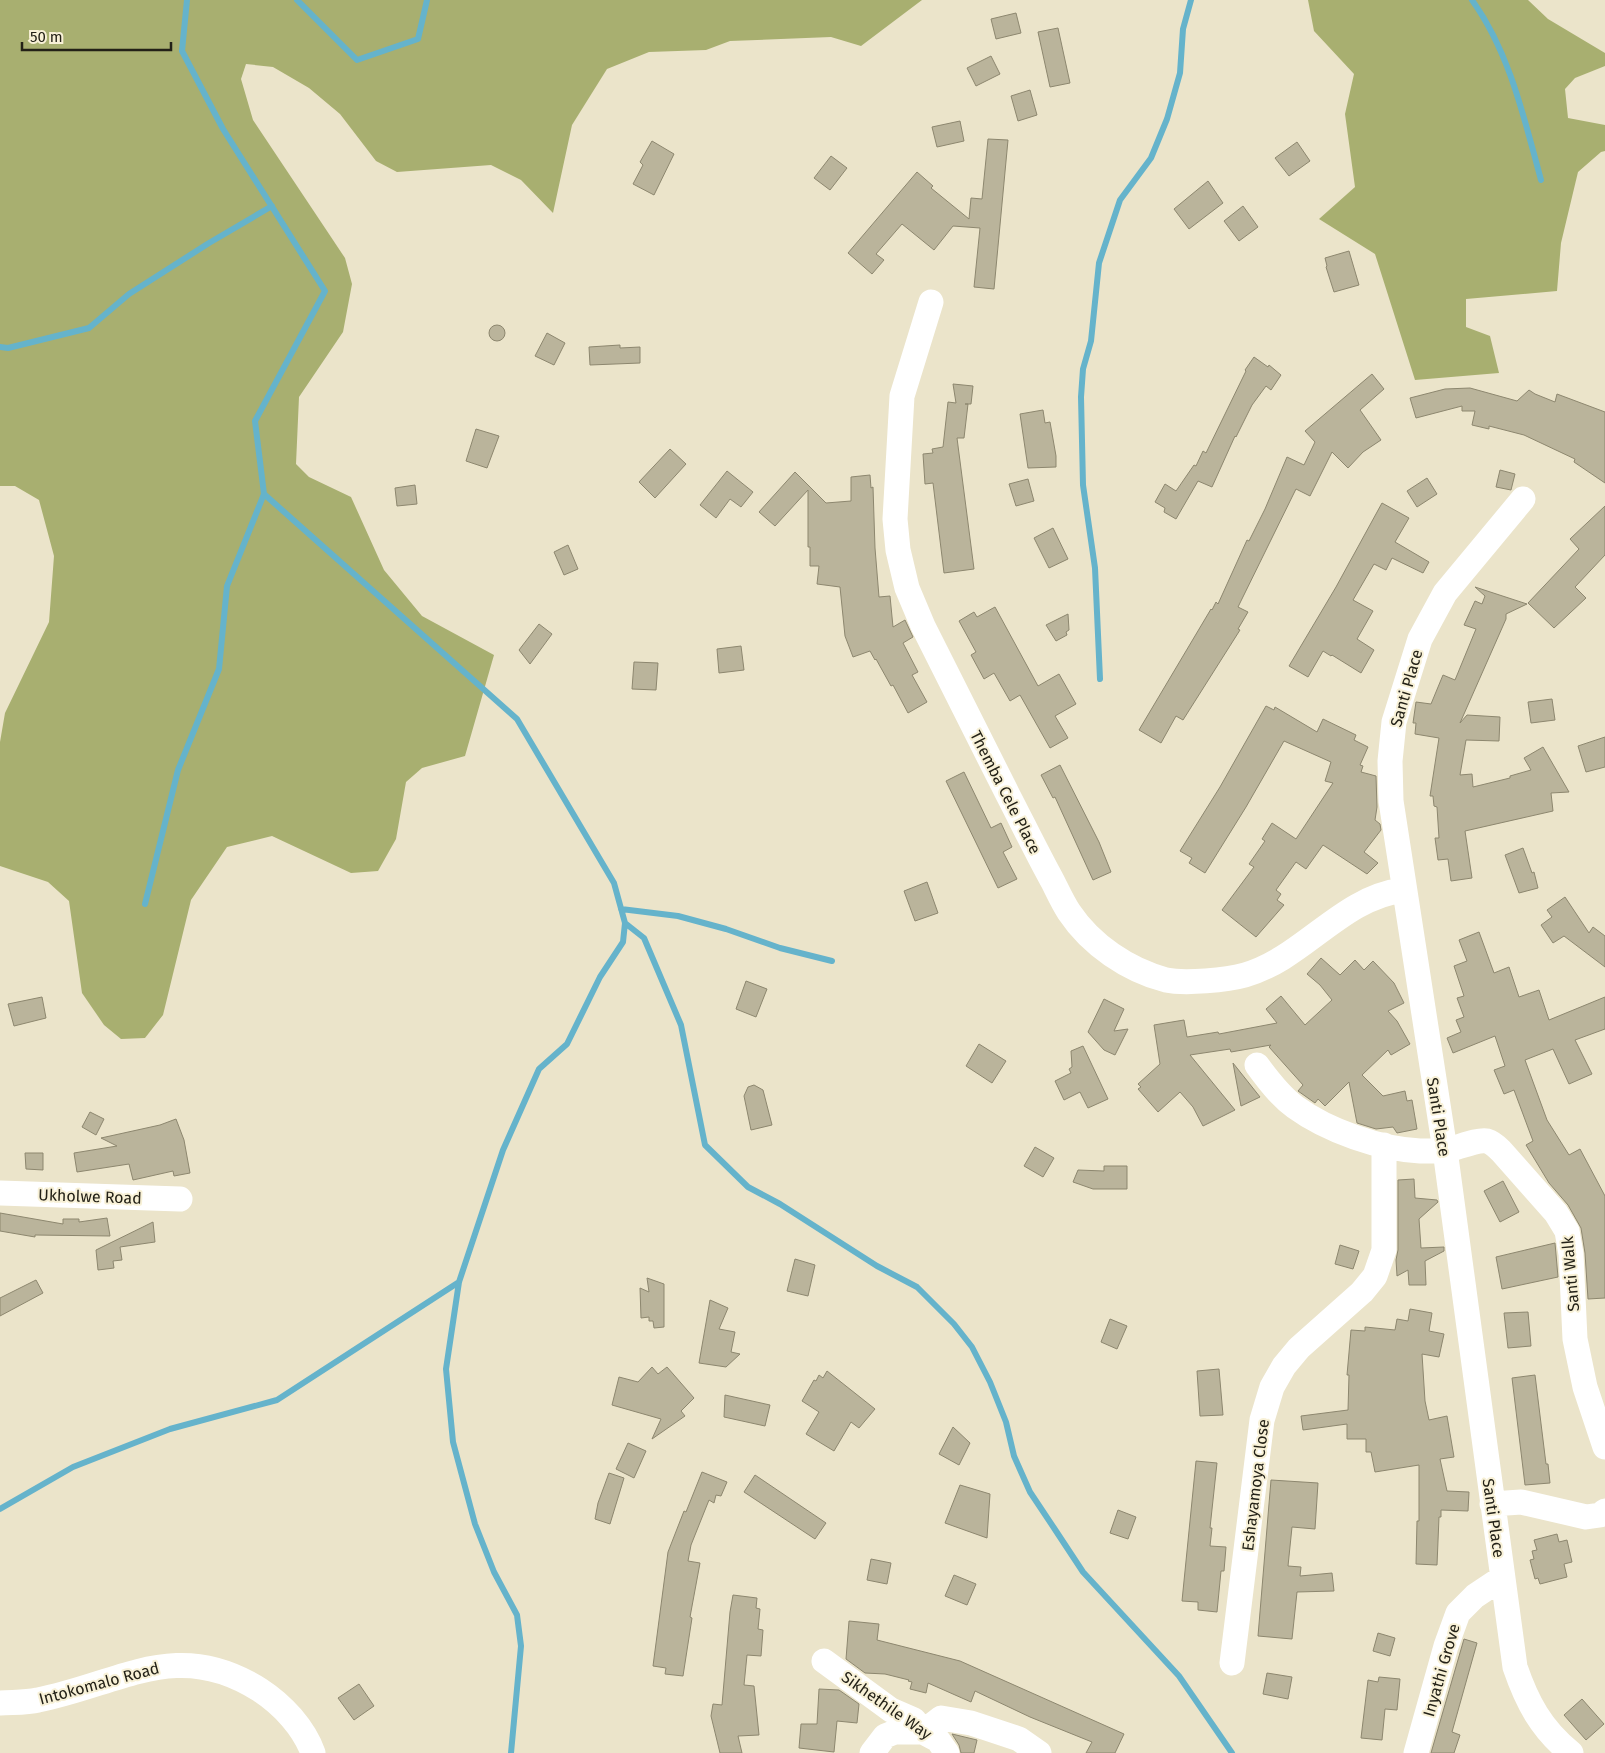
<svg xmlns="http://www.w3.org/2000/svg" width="1605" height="1753" viewBox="0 0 1605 1753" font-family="'Fira Sans',sans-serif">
<rect width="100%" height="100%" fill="#ebe4ca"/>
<path fill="#a8af70" d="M0,0H922L861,46L831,37L730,41L706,50L649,52L607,69L572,125L553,213L521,180L491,165L397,172L376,161L340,114L309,88L273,67L246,64L241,79L253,120L345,258L352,284L343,332L299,397L296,464L309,477L351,497L384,570L422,616L494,655L465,756L422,768L406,782L396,839L378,871L351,873L272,836L227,847L191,900L163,1015L145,1038L121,1039L104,1025L82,993L69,901L48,882L0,866V742L5,713L49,622L54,556L39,500L15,486H0Z
M1308,0H1528L1548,19L1605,53V66L1575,78L1565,89L1568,118L1605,125V151L1601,152L1578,172L1561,243L1557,291L1466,299V327L1490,336L1499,373L1415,380L1375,254L1319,219L1355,187L1345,114L1354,74L1314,31Z"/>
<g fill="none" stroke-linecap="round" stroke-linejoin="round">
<path stroke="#65b3cb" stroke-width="6" d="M187,0L182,51L223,129L325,291L255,421L264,494L517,719L614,883L625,923L623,942L600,977L567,1044L539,1069L503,1150L459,1282L446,1369L453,1442L475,1524L494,1572L517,1615L521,1646L511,1753
M297,0L357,60L418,39L427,0
M1472,0C1510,53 1524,118 1541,180
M0,347L8,348L89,328L129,294L209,243L272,206
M1100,679L1095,568L1083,485L1081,397L1083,369L1091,341L1099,263L1120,200L1151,158L1167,119L1180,73L1183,29L1191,0
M145,904L178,770L219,669L227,586L264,494
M621,909L678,916L726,929L780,948L832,961
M625,923L644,938L681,1025L705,1145L748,1187L780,1204L877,1266L917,1287L954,1324L972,1347L990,1382L1006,1422L1014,1456L1030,1492L1054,1528L1083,1572L1179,1676L1232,1753
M0,1509L73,1467L170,1429L277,1400L459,1282"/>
</g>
<path fill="#bab49b" stroke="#8d876f" d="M1016,13L1021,33L996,39L991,19Z
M1058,28L1070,83L1050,87L1038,32Z
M991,56L1000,74L976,86L967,68Z
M1030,90L1037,115L1018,121L1011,96Z
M960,121L964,141L937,147L932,127Z
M988,139L1008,140L994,289L974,287L980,228L953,226L934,250L902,224L876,254L884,260L872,274L848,253L917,172L933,186L931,188L969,219L971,198L982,199Z
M652,141L674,154L654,195L633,184L643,165L640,162Z
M1297,142L1310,161L1289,176L1275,158Z
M831,156L847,168L830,190L814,178Z
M1208,181L1223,203L1189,229L1174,209Z
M1243,206L1258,227L1239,241L1224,221Z
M1349,251L1359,285L1334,292L1326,267L1327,266L1325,258Z
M489 333a8 8 0 1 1 16 0a8 8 0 1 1-16 0Z
M547,333L565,343L554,365L535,356Z
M620,345V348L640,347V363L590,365L589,347Z
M1254,357L1268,367L1269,365L1281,375L1271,390L1266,386L1252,405L1236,437L1235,436L1212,487L1198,481L1176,519L1164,512L1165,508L1155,502L1165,484L1176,491L1194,465L1196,466L1203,451L1206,453L1246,371L1245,370Z
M1372,374L1384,389L1360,410L1381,440L1363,452L1348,468L1332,452L1310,496L1296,489L1238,607L1248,612L1238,629L1240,630L1183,720L1176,716L1161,743L1139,730L1211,609L1212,610L1216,602L1218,604L1247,540L1249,541L1265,509L1287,457L1304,465L1315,442L1305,431Z
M953,384L973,386L971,404H965H968L964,438H957L974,569L944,573L933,483L925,484L923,454L933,453L932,449L943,447L948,402L956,403Z
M1470,388L1517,401L1529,390L1535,394L1555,402L1557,394L1605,412V483L1574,462L1575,459L1524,435L1489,426V429L1472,425L1475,411H1462V406L1416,418L1410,398L1445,389Z
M1043,410L1045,423L1050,422L1056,456V467L1028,468L1020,414Z
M476,429L499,436L487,468L466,461Z
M670,449L686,464L655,498L639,482Z
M1500,470L1515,474L1511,490L1496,487Z
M727,471L753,492L741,507L730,499L716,518L700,505Z
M795,472L826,503L851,501V477L870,475L871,488L873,487L875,548L879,597L890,596L893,627L905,620L913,637L903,643L918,672L912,675L927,702L908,713L893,685L891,686L876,659L875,660L870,651L853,657L845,636L840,587L817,584L819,566H810V547H808V490L775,526L759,512Z
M1427,478L1437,494L1417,507L1407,491Z
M1028,479L1034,501L1016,506L1009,484Z
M415,485L417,504L397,506L395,488Z
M1382,503L1409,518L1395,542L1429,562L1423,573L1392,558L1386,570L1374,564L1353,600L1373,611L1357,639L1374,650L1361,673L1332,655L1331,656L1323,651L1308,677L1289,666L1336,587Z
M1605,506V555L1575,587L1586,598L1554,628L1528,603L1579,549L1570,539Z
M1053,528L1068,559L1049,568L1034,538Z
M568,545L578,569L564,575L554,552Z
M1475,587L1527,604L1506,614V619L1460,723L1467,715L1500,717L1499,741L1466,740L1460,775L1472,774L1473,787L1510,778V776L1531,770L1524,758L1543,747L1569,792L1551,793L1553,811L1465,831L1472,878L1451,881L1448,859L1438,860L1435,838H1439L1437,807L1434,806L1433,796H1430L1439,738L1415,734L1416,723H1413L1416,702L1431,704L1443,675L1455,680L1476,629L1464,625L1475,601L1482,604L1485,596Z
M995,607L1038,686L1059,674L1076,704L1055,716L1068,738L1050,748L1020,695L1010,701L994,673L984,679L971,655L976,652L959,621L974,612L977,617Z
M1068,614L1069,630L1066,632L1067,635L1056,641L1046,625Z
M539,624L552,634L530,664L519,650Z
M741,646L744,670L719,673L717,649Z
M634,662L658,663L656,690L632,689Z
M1552,699L1555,720L1531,723L1528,702Z
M1266,706L1274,710L1275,707L1317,732L1323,719L1356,735L1354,740L1368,747L1360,765L1363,766L1361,772L1376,776L1377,807L1375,820L1380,824L1381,830L1364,852L1378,863L1367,874L1323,845L1306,869L1296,862L1276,890L1281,894L1277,900L1284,905L1256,937L1222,910L1254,867L1249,864L1265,841L1262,839L1272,823L1296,839L1333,783L1325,781L1331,762L1284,741L1246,807L1205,873L1189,863L1192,858L1180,851L1220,787Z
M1605,737V767L1586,772L1578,746Z
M1060,765L1099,842L1111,872L1093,880L1055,797L1053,798L1041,775Z
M964,772L991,828L1001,823L1012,847L1003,852L1017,879L998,888L946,781Z
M1523,848L1532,873L1534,872L1538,888L1519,893L1505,855Z
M927,882L938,913L915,921L904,891Z
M1565,897L1589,933L1593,927L1605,936V967L1564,936L1553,943L1541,925L1552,917L1547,910Z
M1479,932L1494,973L1509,967L1519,997L1539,990L1549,1020L1605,997V1029L1575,1040L1592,1074L1569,1084L1553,1049L1525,1060L1547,1120L1569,1155L1580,1149L1605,1196V1298L1588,1299L1585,1253L1581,1228L1568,1205L1549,1183L1526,1145L1533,1141L1514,1090L1504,1094L1494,1070L1505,1066L1495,1036L1453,1053L1447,1038L1461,1032L1456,1020L1464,1017L1457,998L1464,996L1454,966L1467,961L1459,940Z
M1321,958L1340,975L1355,960L1364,970L1373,961L1394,983L1404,1003L1388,1011L1397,1021L1410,1044L1391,1055L1388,1050L1362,1075L1383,1096L1405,1091L1407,1101L1412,1100L1417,1129L1397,1133L1393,1127L1376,1129L1357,1123L1349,1082L1325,1106L1318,1099L1315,1103L1298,1091L1303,1085L1269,1047L1271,1045L1231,1052L1230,1049L1190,1055L1235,1110L1203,1126L1193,1107L1180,1092L1158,1112L1138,1089L1141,1087L1138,1084L1160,1064L1154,1025L1184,1020L1187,1037L1218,1032L1219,1034L1277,1023L1266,1009L1281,996L1305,1025L1332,1000L1320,985L1307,974Z
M746,981L767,989L756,1017L736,1009Z
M42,997L46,1018L14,1026L8,1004Z
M1104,999L1124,1009L1114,1031L1128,1029L1115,1055L1104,1050L1088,1032Z
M979,1044L1006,1061L992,1083L966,1066Z
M1083,1046L1108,1099L1088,1108L1080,1092L1064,1100L1055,1081L1071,1073L1069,1069L1072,1067L1071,1051Z
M1233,1063L1260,1097L1241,1106Z
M754,1085L763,1090L772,1125L751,1130L744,1096L748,1087Z
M90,1112L104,1119L96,1135L82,1127Z
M176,1119L184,1140L190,1173L174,1176L173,1171L133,1180L129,1164L77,1172L74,1153L117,1146L101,1138L160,1125Z
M1035,1147L1054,1158L1043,1177L1024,1166Z
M25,1153H43V1170L26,1169Z
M1104,1166H1127V1189H1093L1073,1182L1078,1170L1104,1171Z
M1414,1179L1415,1198L1437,1200L1438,1202L1419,1219L1421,1248L1444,1247V1251L1425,1261L1426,1285H1409L1408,1270L1397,1276L1396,1260L1398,1250V1180Z
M1503,1181L1519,1212L1500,1222L1484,1191Z
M0,1213L63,1224V1219H79V1222L107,1218L110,1236L35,1235V1237L0,1231Z
M153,1222L155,1242L120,1247L122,1260L113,1261L114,1268L98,1270L96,1250Z
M1555,1243L1558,1277L1502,1289L1496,1257Z
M1340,1245L1359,1251L1353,1269L1335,1264Z
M795,1259L815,1265L808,1296L787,1291Z
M647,1278L664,1284V1327L654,1328L653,1321H649V1317L641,1318L640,1288L649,1292Z
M36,1280L43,1293L0,1316V1298Z
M710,1300L728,1308L719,1329L735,1332L731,1352L740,1354L726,1367L699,1363Z
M1410,1309L1432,1313L1429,1331L1444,1334L1439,1357L1422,1354L1425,1401L1429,1420L1447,1416L1454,1457L1440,1459L1447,1491L1469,1492L1468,1511L1441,1510V1517H1439L1437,1565L1416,1564L1417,1521H1419V1465L1375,1472L1371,1452H1366V1439H1347V1424L1303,1430L1301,1416L1348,1410L1349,1375H1347L1351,1330L1365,1331V1327L1395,1330L1397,1319L1408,1321Z
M1528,1312L1531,1346L1508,1348L1504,1313Z
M1110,1319L1127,1326L1117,1349L1101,1342Z
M652,1367L658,1374L667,1367L694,1398L681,1411L685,1416L652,1439L661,1419L612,1405L619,1377L638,1382Z
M1219,1369L1223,1415L1200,1416L1197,1371Z
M827,1371L875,1409L859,1428L851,1422L834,1451L806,1434L819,1412L802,1401L814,1380L816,1381L819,1375L823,1378Z
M1535,1375L1546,1464H1548L1550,1483L1525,1485L1512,1378Z
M725,1395L770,1405L765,1426L724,1417Z
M953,1427L970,1443L959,1465L939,1454Z
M628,1443L646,1451L634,1478L616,1469Z
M1196,1461L1217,1463L1210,1528H1212L1210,1546L1226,1547L1224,1571H1221L1217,1612L1198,1610V1602L1182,1601Z
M702,1472L727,1482L721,1496L716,1495L714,1503L709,1500L691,1545L688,1561L700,1563L690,1617L692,1618L683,1676L665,1674L666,1668L653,1666L668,1552L684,1511L686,1512Z
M609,1473L624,1478L610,1524L595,1519L598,1503Z
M755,1475L826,1523L815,1539L744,1492Z
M1271,1480L1318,1483L1315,1529L1292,1527L1288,1566L1301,1567L1300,1576L1332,1573L1334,1591L1297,1592L1292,1639L1258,1636Z
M960,1485L990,1494L987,1538L945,1523Z
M1118,1510L1136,1517L1128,1539L1110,1533Z
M1557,1534L1559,1542L1567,1540L1572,1562L1564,1564L1567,1577L1540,1584L1538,1578L1535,1579L1530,1560L1534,1559L1532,1551L1537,1550L1534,1540Z
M871,1559L891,1563L887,1584L867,1580Z
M954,1575L976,1584L967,1605L945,1596Z
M733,1595L757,1598L756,1608L760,1609L758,1629L763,1630L761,1656L747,1655L744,1685L754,1686L759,1735L738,1736L742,1753H720L711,1716L713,1704L722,1705L730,1612Z
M849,1621L879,1624L877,1640L960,1661L1124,1734L1115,1753H1086L1092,1742L1030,1717L975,1691L971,1702L928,1683L926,1693L910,1689L912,1682L908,1681L909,1680L885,1674L865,1673L846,1659Z
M1378,1633L1395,1638L1390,1656L1373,1651Z
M1464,1639L1477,1643L1452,1732L1460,1735L1454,1753H1431Z
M1267,1673L1292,1677L1288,1699L1263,1694Z
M1379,1677L1400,1679L1397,1710L1385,1709L1382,1740L1361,1738L1368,1680L1378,1682Z
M359,1684L374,1706L354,1720L338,1698Z
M819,1689L839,1690L859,1704L857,1723L837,1721L834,1752L799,1748L801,1724H817Z
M1582,1699L1604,1724L1586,1740L1564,1715Z
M952,1734L977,1740L974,1753H961L959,1745Z"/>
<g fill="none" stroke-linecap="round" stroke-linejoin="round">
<path stroke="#fff" stroke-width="25" d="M931,302L902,396L895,519L898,550L907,588L923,626C951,682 979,738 1008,795C1023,824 1037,853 1053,882C1058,892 1063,903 1069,912C1091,945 1128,970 1166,980C1185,984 1227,980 1245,975C1304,958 1341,898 1403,890
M1523,499L1445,593L1420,639L1394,722L1390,761L1391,801L1445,1150L1515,1667C1527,1702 1541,1729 1571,1753
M1257,1065C1268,1080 1280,1096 1295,1107C1328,1131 1380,1149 1420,1151C1428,1151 1438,1151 1447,1150C1457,1148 1478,1139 1487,1141C1494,1143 1498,1148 1502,1152L1556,1213L1567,1231L1571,1254L1575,1339L1585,1387L1605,1447
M0,1193L180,1199
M1492,1504L1521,1502L1586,1517L1600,1515L1605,1511
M824,1661L891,1710L914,1720L923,1732L938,1740L947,1753
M1232,1663L1262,1420L1272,1387L1284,1366L1299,1348L1362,1292L1375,1276L1384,1250V1145
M0,1703C12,1702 26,1703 38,1700C120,1684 177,1637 260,1690C283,1705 304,1728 313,1753
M923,1732L941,1718L971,1723L1019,1739L1039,1753
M872,1753L885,1736L895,1732H923
M1416,1753L1446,1646L1458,1613L1475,1596L1502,1578"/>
</g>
<g text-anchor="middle" stroke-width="4" stroke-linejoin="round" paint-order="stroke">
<g font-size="16" fill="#232117" stroke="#f8f1d7">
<text transform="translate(1406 688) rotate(-74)" y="6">Santi Place</text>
<text transform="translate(1006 792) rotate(63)" y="6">Themba Cele Place</text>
<text transform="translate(1439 1117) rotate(81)" y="6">Santi Place</text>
<text transform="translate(90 1196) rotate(2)" y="6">Ukholwe Road</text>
<text transform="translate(1570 1274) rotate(-95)" y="6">Santi Walk</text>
<text transform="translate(1255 1485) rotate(-83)" y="6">Eshayamoya Close</text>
<text transform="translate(1494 1518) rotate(82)" y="6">Santi Place</text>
<text transform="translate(1441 1670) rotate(-74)" y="6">Inyathi Grove</text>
<text transform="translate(99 1683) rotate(-15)" y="6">Intokomalo Road</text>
<text transform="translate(887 1705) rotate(35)" y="6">Sikhethile Way</text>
</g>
</g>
<path d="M22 42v8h149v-8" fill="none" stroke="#232117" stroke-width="2.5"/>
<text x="30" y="42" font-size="15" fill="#232117" stroke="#f8f1d7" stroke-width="4" paint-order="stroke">50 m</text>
</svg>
